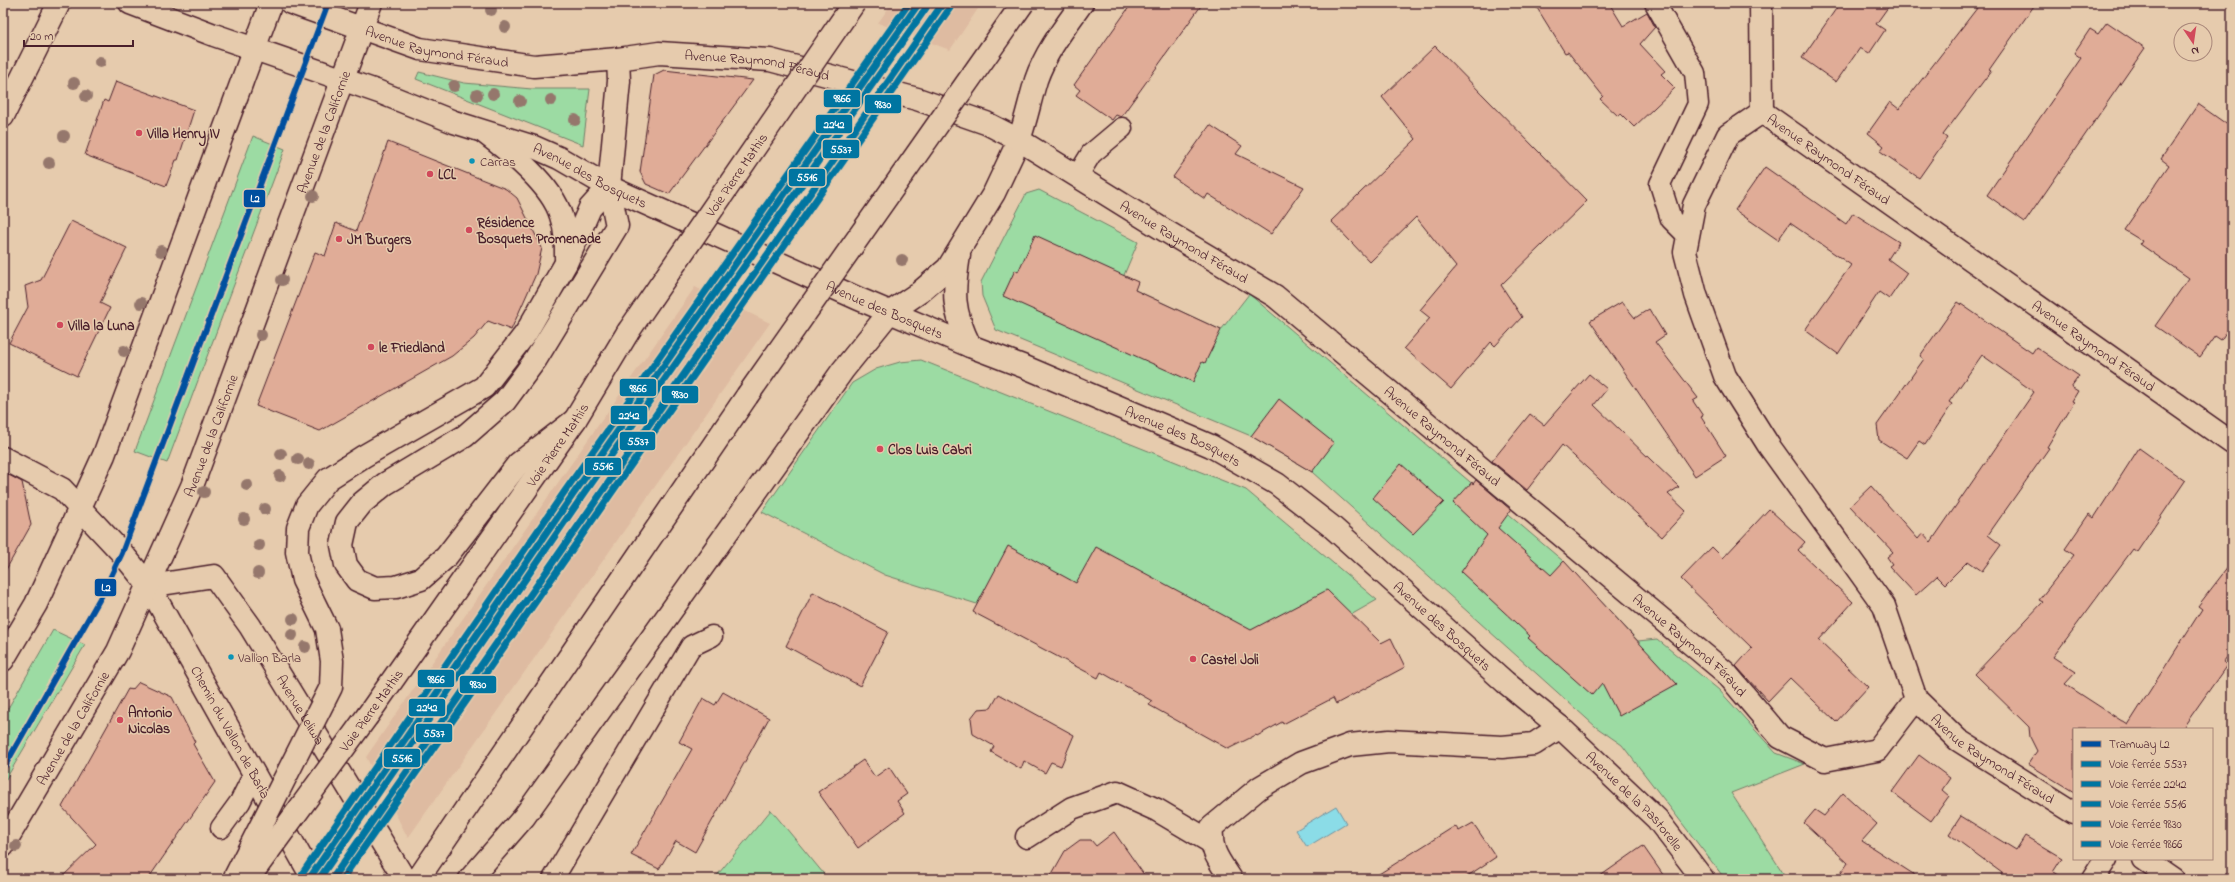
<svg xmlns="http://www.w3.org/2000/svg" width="2235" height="882" viewBox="0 0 2235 882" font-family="'Indie Flower',sans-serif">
<rect width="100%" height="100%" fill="#e6cbad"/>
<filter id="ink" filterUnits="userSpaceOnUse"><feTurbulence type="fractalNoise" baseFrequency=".025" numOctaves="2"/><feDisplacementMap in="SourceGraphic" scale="8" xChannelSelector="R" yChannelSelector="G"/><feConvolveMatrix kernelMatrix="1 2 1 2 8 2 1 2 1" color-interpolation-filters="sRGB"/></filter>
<g filter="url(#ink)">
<path fill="#debba1" d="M892,3H982L950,50L878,23Z
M695,287L770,323L408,838L366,757Z"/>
<path fill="#9cdba3" stroke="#737d67" d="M419,72L464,83L532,89H590L583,145L416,79Z
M253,136L285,149L167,463L135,451Z
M1039,190L1138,242L1124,275L1135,290L1221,330L1249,294L1563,561L1638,641L1657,639L1719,690L1776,753L1805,764L1731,793L1787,879H1725L1622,745L1596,727L1312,472L1251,436L996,330L982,296L981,282L1026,194Z
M921,360L1246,490L1377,600L1230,684L885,575L762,512L852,383L876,369L900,362Z
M53,630L85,645L3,784V717Z
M771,810L828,879H714Z"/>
<path fill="#8bdce7" stroke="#71909c" d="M1336,806L1346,823L1307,847L1296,830Z"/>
<path fill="#e0ac97" stroke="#4a1f2b" d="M1132,3H1203L1121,117L1116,115L1112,120L1076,95L1080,90L1074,85Z
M1534,3H1609L1623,26L1647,12L1655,27L1640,44L1665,71L1661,74L1675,88L1634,127L1621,114L1618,116L1600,99L1603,96L1568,52L1565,53Z
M1840,3H1891L1876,24L1885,30L1869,54L1860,48L1836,82L1802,58Z
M1981,3H2036L1989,70L1991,71L1943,135L1947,138L1919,178L1880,151L1884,146L1868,133L1890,102L1899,109Z
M2107,22L2145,48L2025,222L1987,195L2081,58L2074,53L2090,29L2098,34Z
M1435,46L1587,201L1501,285L1522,317L1495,346L1491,342L1451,389L1404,348L1430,318L1420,310L1456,267L1416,217L1370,262L1331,221L1416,139L1382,97Z
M664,70L753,80L669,194L646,184L640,172L654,75Z
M116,81L194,110L178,160H176L166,186L85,155L104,100L108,102Z
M2198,104L2232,128V323L2221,340L2215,336L2200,357L2155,326L2189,278L2140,244L2142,241L2124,230L2169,165L2161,159Z
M1210,125L1242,146L1236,154L1304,187L1271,234L1208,194L1205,199L1173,177Z
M388,142L506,189L517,198L542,248L536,274L511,330L488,321L474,338L452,356L320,431L256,406L315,252L325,256L336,223L356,231Z
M1765,167L1846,224L1853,213L1899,242L1888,259L1907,273L1889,299L1879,292L1838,354L1805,330L1851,265L1790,223L1778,240L1735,210Z
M71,221L127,248L100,303L110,308L77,376L9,343L28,307L25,286L41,280Z
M1035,235L1138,282L1135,290L1221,330L1205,363L1202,362L1193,382L1003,296L1015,270L1018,272Z
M1622,302L1635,318L1649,309L1665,335L1655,342L1698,398L1693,401L1703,416L1701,417L1726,456L1695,476L1590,321Z
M1958,302L2032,353L2036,347L2079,376L2071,387L2078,391L2072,401L2074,402L2047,447L2049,448L1988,535L2001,545L1982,571L1968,561L1945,584L1937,576L1916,595L1889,566L1892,564L1887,557L1893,552L1850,506L1871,486L1918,539L1923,533L1931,542L2034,392L1982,355L1949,402L1952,404L1925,445L1919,441L1907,458L1879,440L1877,425L1924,359L1920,356Z
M1589,374L1607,389L1594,405L1679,487L1668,494L1686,511L1662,537L1562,445L1527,490L1492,461L1530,414L1544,425Z
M1279,399L1334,443L1312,472L1251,436Z
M2139,448L2185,481L2137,552L2133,549L2053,657L2076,672L2065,684L2128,725L2202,609L2198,606L2232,562V651L2223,662L2227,665L2182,729H2074V792L2028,764L2037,751L2030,737L2029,727L1975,674L2043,602L2039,600L2074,555L2065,549L2089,514L2094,518Z
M1401,464L1444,502L1413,534L1373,498Z
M3,472L22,482L31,525L3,575Z
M1476,480L1511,510L1498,528L1551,575L1564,561L1677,684L1619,716L1602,683L1592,695L1528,638L1530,636L1461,572L1487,535L1453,503L1472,482L1473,484Z
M1769,509L1805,542L1798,550L1853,602L1819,640L1868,687L1836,722L1790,678L1768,701L1736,666L1752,648L1681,579L1712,547L1723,558Z
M1008,546L1076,583L1096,547L1251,630L1327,590L1381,643L1391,638L1405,667L1336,704L1333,698L1283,724L1282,722L1257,736L1256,735L1228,749L1149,705L1152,701L1101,672L1098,678L973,612Z
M813,592L888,632L860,686L786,646Z
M139,682L172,697L195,742L193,744L215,782L148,879H60L96,844L62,807L128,689L132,690Z
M723,692L769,718L695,852L676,841L659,869L631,855L692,749L679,742L703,698L715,705Z
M999,694L1074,735L1061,766L1051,762L1045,773L1024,761L1021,769L991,752L994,746L973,734L971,718L978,709L991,708Z
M1919,755L1950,778L1942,790L1949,796L1931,821L1892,792Z
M863,760L875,777L889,767L907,794L897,801L905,813L858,848L818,792Z
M1843,793L1877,824L1862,841L1921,879H1837L1848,863L1804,823L1815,810L1824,816Z
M1961,816L2016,850L2025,836L2062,858L2053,872L2064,879H1999L2002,873L1949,834Z
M1473,823L1496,857L1463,879H1371L1455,826L1459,831Z
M1114,832L1147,879H1049L1065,851L1080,840H1091L1096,846Z
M1643,846L1666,879H1596Z"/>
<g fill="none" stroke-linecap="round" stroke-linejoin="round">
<g stroke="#4a1f2b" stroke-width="23">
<path id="service" d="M1655,3L1695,73L1698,104L1660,184L1671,219L1688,236
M1078,175L1091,154L1122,128
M221,828L240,802L254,774
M553,879L691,646L712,636"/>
</g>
<g stroke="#4a1f2b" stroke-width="25">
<g id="minor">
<path d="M1761,3L1762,112"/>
<path id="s1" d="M1019,140L1159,227L1275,296L1726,673L1780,737L1825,760L1877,750L1916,699L1884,606L1769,446L1725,376L1696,295L1685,252L1694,205L1728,135L1762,112L2232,443"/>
<path id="s2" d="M1916,699L1958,740L2074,813"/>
<path d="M1027,837L1072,808L1117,792L1157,810L1211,842"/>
<path d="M2144,859L2173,879"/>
<path id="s3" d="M313,879L149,586L214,576L250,626L402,875L408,879"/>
<path d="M1231,879C1218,859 1210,851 1212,827L1259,788L1301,763L1350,745L1389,741L1502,747L1534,744L1560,727"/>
<path d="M2093,879L2106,859"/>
</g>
</g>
<g stroke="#4a1f2b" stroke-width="25">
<g id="secondary">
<path id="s4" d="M130,3L214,35L379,92L454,122L534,147L559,158L609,187L859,299L970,346L1025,367L1211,446L1277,484L1331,526L1505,682L1560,727L1657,819L1703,879"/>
<path id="s5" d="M291,3L420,49L534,66L618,59L659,53L770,60L917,99L986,123L1019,140L994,193L948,268L920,292L889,313"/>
<path d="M609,187L619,81L618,59"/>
<path d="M959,255C953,293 952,310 970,346"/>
<path d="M3,458L62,489L122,553L149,586"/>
<path d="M3,660L36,604L104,455L271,3"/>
<path id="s6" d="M3,846L118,651L192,486L371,3"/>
</g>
</g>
<g stroke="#4a1f2b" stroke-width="25">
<path id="primary" d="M3,116L59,3"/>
</g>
<g stroke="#4a1f2b" stroke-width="25">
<g id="trunk">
<path d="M485,133C510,152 552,185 561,216C566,230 566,243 566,258"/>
<path d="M1019,140C1026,120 1030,100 1036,80C1046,51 1065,27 1082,3"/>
<path d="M575,420L518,464L446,557L421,579L396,587L375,588L357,580L346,565L342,545L347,522L362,503L385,484L465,436L505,401L536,359L617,226L609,187"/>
<path d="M327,629L303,580L297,552L298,528L307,505L328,479L364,456L484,387L526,333L566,263L590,208L609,187"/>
<path id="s7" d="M368,715L575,420L628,332"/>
<path d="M418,879L747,396"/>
<path d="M470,879L524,817L843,370L889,313"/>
</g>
</g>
<use href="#service" stroke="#e6cbad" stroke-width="20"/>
<use href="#minor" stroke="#e6cbad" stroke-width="22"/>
<use href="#secondary" stroke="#e6cbad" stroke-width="22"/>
<use href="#primary" stroke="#e6cbad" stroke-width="22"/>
<use href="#trunk" stroke="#e6cbad" stroke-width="22"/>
<g stroke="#4a1f2b" stroke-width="25" stroke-linecap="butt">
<g id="trunk-bridge">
<path id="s8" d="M628,332L854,3"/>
<path d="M747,396L1023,3"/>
<path d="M234,879L331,687L332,661L327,629"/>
<path d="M248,879L368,715"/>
</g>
</g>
<use href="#trunk-bridge" stroke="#e6cbad" stroke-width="22"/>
<g stroke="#e6cbad" stroke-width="10">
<path id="rail-1" d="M332,879L943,3"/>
</g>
<g stroke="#e6cbad" stroke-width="10">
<path id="rail-2" d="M309,879L572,496L919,3"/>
</g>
<g stroke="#e6cbad" stroke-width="10">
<path id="rail-3" d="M319,879L579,501L926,8"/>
</g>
<g stroke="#e6cbad" stroke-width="10">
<path id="rail-4" d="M342,879L950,8"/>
</g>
<g stroke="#e6cbad" stroke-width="10">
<path id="rail-5" d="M302,874L565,491L909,3"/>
</g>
<use href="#rail-1" stroke="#0075a1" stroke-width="7"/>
<use href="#rail-2" stroke="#0075a1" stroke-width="7"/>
<use href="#rail-3" stroke="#0075a1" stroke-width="7"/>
<use href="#rail-4" stroke="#0075a1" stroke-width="7"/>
<use href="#rail-5" stroke="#0075a1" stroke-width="7"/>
<g stroke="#e6cbad" stroke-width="9">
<path id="tram-1" d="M3,769L103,593L122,553L328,3"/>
</g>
<use href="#tram-1" stroke="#004f9f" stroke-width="6"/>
</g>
<g fill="#95776c">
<circle cx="491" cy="10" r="6"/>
<circle cx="505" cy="27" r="6"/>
<circle cx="100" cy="62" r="6"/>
<circle cx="74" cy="83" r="6"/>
<circle cx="454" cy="86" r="6"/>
<circle cx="493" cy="94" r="6"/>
<circle cx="477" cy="95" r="6"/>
<circle cx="86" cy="96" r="6"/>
<circle cx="551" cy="100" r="6"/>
<circle cx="520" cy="101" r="6"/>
<circle cx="575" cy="120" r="6"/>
<circle cx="64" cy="136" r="6"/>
<circle cx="49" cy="163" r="6"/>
<circle cx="313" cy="196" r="6"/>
<circle cx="161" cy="251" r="6"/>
<circle cx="902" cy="260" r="6"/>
<circle cx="282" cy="280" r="6"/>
<circle cx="141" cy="303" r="6"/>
<circle cx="261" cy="335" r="6"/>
<circle cx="124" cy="351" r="6"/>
<circle cx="281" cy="454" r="6"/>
<circle cx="298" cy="459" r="6"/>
<circle cx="309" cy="464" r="6"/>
<circle cx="280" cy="476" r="6"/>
<circle cx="247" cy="485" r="6"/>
<circle cx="204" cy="492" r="6"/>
<circle cx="265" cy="509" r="6"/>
<circle cx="244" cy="519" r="6"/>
<circle cx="259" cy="545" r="6"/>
<circle cx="258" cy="573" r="6"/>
<circle cx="293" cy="619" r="6"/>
<circle cx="292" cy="635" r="6"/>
<circle cx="305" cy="647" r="6"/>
<circle cx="16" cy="846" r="6"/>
</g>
</g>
<g fill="#d1495b" stroke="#e6cbad" stroke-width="1.5">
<circle cx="139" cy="133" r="4"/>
<circle cx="430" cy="174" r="4"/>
<circle cx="469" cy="230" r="4"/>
<circle cx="339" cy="239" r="4"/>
<circle cx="60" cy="325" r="4"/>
<circle cx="371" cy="347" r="4"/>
<circle cx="880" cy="449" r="4"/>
<circle cx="1193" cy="659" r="4"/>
<circle cx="120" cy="720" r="4"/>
</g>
<g fill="#0b94b6" stroke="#e6cbad" stroke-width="1.5">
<circle cx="472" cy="161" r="3.5"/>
<circle cx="231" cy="657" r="3.5"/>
</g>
<g text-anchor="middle" stroke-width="3" stroke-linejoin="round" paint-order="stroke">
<g font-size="13" fill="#4a1f2b" stroke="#e6cbad" text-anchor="start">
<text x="480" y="166">Carras</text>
<text x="238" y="662">Vallon Barla</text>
</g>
<g font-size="14" fill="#4a1f2b" stroke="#e6cbad">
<text dy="5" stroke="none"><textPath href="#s5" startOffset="153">Avenue Raymond Féraud</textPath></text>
<text dy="5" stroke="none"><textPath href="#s5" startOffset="477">Avenue Raymond Féraud</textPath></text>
<text dy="5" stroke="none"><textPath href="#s6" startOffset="785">Avenue de la Californie</textPath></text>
<text dy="5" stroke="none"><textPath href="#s1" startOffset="1896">Avenue Raymond Féraud</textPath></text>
<text dy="5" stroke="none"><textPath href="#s8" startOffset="191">Voie Pierre Mathis</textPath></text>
<text dy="5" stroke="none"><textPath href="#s4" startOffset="492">Avenue des Bosquets</textPath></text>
<text dy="5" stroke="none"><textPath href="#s1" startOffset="194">Avenue Raymond Féraud</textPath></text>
<text dy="5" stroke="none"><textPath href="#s4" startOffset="816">Avenue des Bosquets</textPath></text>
<text dy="5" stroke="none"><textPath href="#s1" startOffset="2220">Avenue Raymond Féraud</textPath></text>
<text dy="5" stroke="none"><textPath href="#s6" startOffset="461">Avenue de la Californie</textPath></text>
<text dy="5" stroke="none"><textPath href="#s1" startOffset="518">Avenue Raymond Féraud</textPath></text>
<text dy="5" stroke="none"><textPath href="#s4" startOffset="1140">Avenue des Bosquets</textPath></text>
<text dy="5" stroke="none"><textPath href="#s7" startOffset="330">Voie Pierre Mathis</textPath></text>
<text dy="5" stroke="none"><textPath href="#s4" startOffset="1464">Avenue des Bosquets</textPath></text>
<text dy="5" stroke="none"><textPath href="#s1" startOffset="842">Avenue Raymond Féraud</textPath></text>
<text dy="5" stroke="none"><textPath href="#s3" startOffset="561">Avenue Leliwa</textPath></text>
<text transform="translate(371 710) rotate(-54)" y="5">Voie Pierre Mathis</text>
<text dy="5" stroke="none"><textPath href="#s6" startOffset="137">Avenue de la Californie</textPath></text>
<text transform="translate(231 732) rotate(61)" y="5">Chemin du Vallon de Barla</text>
<text dy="5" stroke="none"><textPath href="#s2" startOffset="98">Avenue Raymond Féraud</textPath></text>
<text dy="5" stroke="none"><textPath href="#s4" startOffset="1724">Avenue de la Pastorelle</textPath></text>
</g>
<g font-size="14" font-weight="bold" fill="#4a1f2b" stroke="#e6cbad" text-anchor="start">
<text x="147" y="138">Villa Henry IV</text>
<text x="438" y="179">LCL</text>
<text x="477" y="227">Résidence<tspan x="477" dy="16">Bosquets Promenade</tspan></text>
<text x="347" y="244">JM Burgers</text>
<text x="68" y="330">Villa la Luna</text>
<text x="379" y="352">le Friedland</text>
<text x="888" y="454">Clos Luis Cabri</text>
<text x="1201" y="664">Castel Joli</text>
<text x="128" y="717">Antonio<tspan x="128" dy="16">Nicolas</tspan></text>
</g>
</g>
<g stroke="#e6cbad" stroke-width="1.5">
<rect x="823" y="89" width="38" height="19" rx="4" fill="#0075a1"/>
<rect x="864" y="94" width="38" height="20" rx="4" fill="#0075a1"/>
<rect x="815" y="114" width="38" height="20" rx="4" fill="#0075a1"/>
<rect x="822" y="139" width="38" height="20" rx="4" fill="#0075a1"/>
<rect x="788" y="168" width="38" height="19" rx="4" fill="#0075a1"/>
<rect x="243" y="189" width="23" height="19" rx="4" fill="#004f9f"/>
<rect x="619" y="378" width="38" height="19" rx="4" fill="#0075a1"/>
<rect x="661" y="385" width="38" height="19" rx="4" fill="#0075a1"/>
<rect x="610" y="405" width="38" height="20" rx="4" fill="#0075a1"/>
<rect x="619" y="431" width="37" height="20" rx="4" fill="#0075a1"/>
<rect x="584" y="457" width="38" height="19" rx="4" fill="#0075a1"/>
<rect x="94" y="578" width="23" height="19" rx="4" fill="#004f9f"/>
<rect x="417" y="669" width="38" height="19" rx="4" fill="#0075a1"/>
<rect x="459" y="675" width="38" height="19" rx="4" fill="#0075a1"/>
<rect x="408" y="698" width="38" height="19" rx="4" fill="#0075a1"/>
<rect x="415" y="723" width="38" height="20" rx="4" fill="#0075a1"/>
<rect x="383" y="748" width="38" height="20" rx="4" fill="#0075a1"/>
</g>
<g font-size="11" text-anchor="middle" font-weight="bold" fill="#fff">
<text x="842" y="102">9866</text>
<text x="883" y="108">9830</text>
<text x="834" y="128">2242</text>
<text x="841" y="153">5537</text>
<text x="807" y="181">5516</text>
<text x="255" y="202">L2</text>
<text x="638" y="392">9866</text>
<text x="680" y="398">9830</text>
<text x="629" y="419">2242</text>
<text x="638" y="445">5537</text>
<text x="603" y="470">5516</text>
<text x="106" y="591">L2</text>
<text x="436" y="683">9866</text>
<text x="478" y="688">9830</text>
<text x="427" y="711">2242</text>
<text x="434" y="737">5537</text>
<text x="402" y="762">5516</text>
</g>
<rect width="2235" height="882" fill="none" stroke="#e6cbad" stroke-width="16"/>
<rect x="8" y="8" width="2219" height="866" fill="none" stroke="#4a1f2b" stroke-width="1.5" filter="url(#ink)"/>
<rect x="2073" y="728" width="140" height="132" fill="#e6cbad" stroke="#a88679"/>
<rect x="2081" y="741" width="20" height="6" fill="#004f9f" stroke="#a88679"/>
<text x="2109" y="748" font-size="12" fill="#4a1f2b">Tramway L2</text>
<rect x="2081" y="761" width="20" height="6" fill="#0075a1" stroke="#a88679"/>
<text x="2109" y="768" font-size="12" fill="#4a1f2b">Voie ferrée 5537</text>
<rect x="2081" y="781" width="20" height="6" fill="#0075a1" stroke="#a88679"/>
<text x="2109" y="788" font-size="12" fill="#4a1f2b">Voie ferrée 2242</text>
<rect x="2081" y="801" width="20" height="6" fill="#0075a1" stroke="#a88679"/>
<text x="2109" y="808" font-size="12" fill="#4a1f2b">Voie ferrée 5516</text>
<rect x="2081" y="821" width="20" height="6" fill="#0075a1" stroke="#a88679"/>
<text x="2109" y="828" font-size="12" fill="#4a1f2b">Voie ferrée 9830</text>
<rect x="2081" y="841" width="20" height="6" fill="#0075a1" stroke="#a88679"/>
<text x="2109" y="848" font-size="12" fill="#4a1f2b">Voie ferrée 9866</text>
<g transform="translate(2193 42) rotate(167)"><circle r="19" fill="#e6cbad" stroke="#a88679"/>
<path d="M0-3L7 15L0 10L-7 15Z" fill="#d1495b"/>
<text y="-6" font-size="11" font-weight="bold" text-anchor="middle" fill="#4a1f2b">N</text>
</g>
<path d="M24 40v6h109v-6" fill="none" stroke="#4a1f2b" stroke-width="2"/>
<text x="30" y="40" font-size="12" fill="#4a1f2b" stroke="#e6cbad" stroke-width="3" paint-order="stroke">20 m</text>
</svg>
